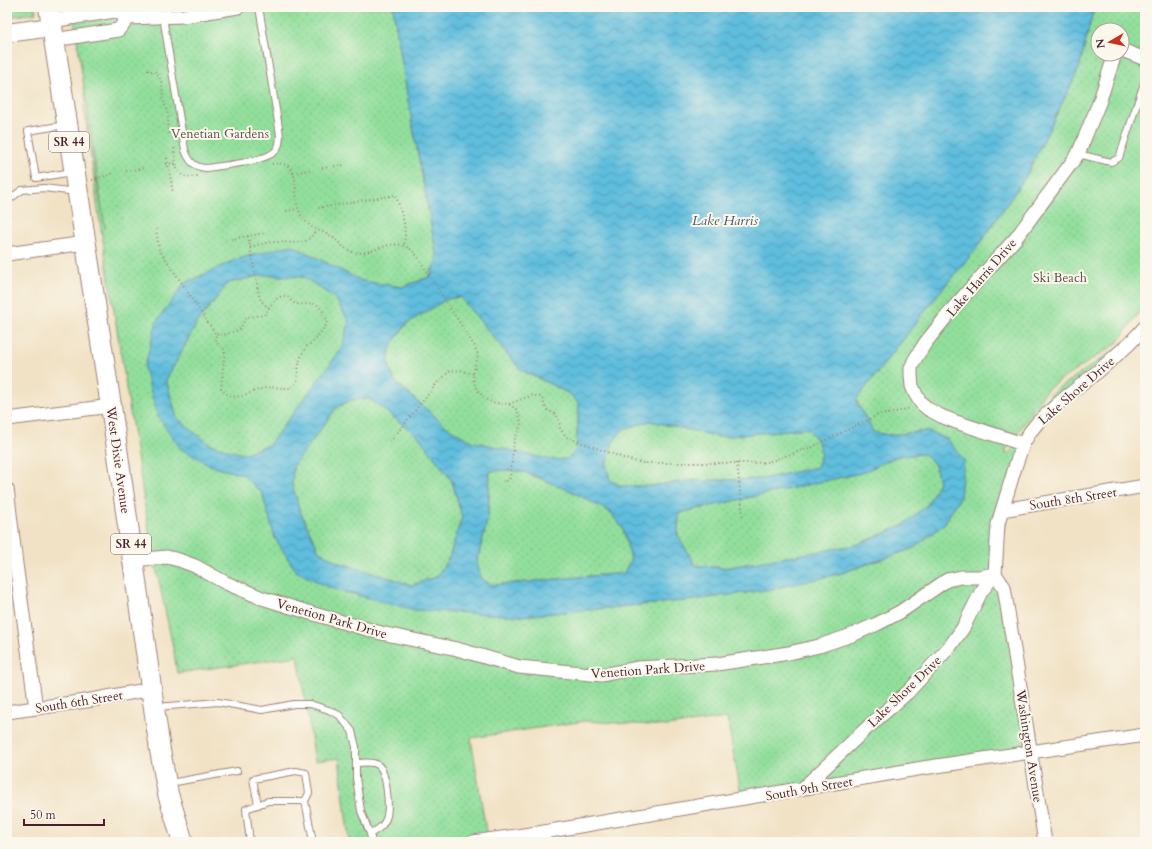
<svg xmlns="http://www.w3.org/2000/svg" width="1152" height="849" viewBox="0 0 1152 849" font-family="Cardo,serif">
<defs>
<pattern id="park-dots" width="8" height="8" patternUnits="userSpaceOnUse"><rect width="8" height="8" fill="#92df9c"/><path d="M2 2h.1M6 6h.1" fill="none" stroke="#7fbf87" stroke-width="1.8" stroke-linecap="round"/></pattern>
<pattern id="water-waves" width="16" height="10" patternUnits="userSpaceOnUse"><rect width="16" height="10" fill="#5ebddd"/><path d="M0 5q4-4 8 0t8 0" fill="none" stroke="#5099b3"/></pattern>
</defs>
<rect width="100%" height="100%" fill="#fbf7ec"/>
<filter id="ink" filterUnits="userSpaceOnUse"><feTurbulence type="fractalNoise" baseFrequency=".025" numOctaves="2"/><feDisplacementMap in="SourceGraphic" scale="8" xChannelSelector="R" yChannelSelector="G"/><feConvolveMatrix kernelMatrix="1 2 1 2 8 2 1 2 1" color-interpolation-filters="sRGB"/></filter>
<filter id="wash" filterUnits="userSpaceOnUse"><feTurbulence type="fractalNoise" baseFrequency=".012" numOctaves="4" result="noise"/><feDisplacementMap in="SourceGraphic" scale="16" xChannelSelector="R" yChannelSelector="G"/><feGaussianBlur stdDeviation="0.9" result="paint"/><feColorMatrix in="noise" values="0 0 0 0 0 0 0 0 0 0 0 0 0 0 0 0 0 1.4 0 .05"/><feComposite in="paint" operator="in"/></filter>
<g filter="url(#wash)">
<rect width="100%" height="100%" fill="#f1e2c5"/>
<path fill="url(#park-dots)" stroke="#6e7f64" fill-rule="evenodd" d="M7,7H35L36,13L7,17Z
M71,7H393L407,94L437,258L429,277L402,287L361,281L292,245L157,321L145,368L158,417L216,468L242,474L262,493L275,538L296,571L521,616L694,600L772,589L839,574L914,548L944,524L960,497L927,431L888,435L873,432L856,400L939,293L976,249L1026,176L1079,69L1094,7H1145V304L1117,343L1047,389L1007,449L1005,453H1010L1051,393L1115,350L1029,438L1012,475L998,568L1030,748L742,799L727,718L666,726L585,721L471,738L487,837L456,842H349L339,758L315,761L298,656L177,673L174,652L151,544L98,210L84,105L105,229L74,19H73ZM1098,30H1122V54H1098Z
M263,275L304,277L336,299L349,322L341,350L269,445L242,454L209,444L177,418L166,380L197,323L228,283Z
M460,297L520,369L570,394L579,404L576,450L567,459L551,460L471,441L447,427L395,382L388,363L391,345L406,324L447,299Z
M370,399L419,437L452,481L462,517L449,558L436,577L412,585L337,562L319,551L300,511L292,485L293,467L336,408L351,400Z
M650,421L720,437L808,428C819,443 825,448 817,467L763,479L687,481L650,486H621L610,480L606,465L613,442L623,429Z
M925,454L935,465L939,482L928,504L904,525L856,545L724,568L695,565L678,535L679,513L861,473L898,456Z
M511,470L524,472L571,491L610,512L623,529L631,559L624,573L493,585L481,579L477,562L488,518L490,471Z"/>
<path fill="url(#water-waves)" stroke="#546e84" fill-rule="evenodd" d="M393,7H1094L1079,69L1026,176L976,249L939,293L856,400L873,432L888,435L927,431L947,439L964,460L960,497L944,524L914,548L839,574L772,589L694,600L521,616L414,610L330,588L296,571L275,538L262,493L242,474L216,468L181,449L158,417L144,368L157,321L185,283L237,259L292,245L362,281L402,287L430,277L437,258L407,94ZM263,275L304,277L336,299L349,322L341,350L269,445L242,454L209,444L177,418L166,380L197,323L228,283ZM460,297L520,369L570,394L579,404L576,450L567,459L551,460L471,441L447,427L395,382L388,363L391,346L406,324L447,299ZM370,399L419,437L452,481L462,517L449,558L436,577L412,585L337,562L319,551L300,511L292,485L293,467L336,408L351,400ZM650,421L720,437L808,428C818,442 825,449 817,467L763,479L687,481L650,486H621L610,480L606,465L613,442L623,429ZM925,454L935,465L939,482L928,504L904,525L856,545L724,568L695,565L678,535L679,513L861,473L898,456ZM511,470L524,472L571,491L610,512L623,529L631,559L624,573L493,585L481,579L477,561L488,518L490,471Z"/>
</g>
<g filter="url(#ink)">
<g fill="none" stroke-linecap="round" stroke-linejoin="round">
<g stroke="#9e8078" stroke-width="8">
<path id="lane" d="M163,17L185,150C189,161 194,168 207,168C223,165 269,162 277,149C281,142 280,135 279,128L259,7
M65,125L28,131L36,178L72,172
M1078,154L1111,162L1119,158L1145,80
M7,201L22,190L44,188L76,192
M157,707L218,702L262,710L294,704H310L329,710L339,715L352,731L356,747V778L361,811L370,834L372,842
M357,763C364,763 372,761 378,765C387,772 390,809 386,819C383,827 377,830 370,834
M170,783L237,771
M258,805L253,779L296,771L306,773L309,793L305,801
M250,842L246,809L268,801H305L313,842"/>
</g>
<g stroke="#9e8078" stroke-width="15">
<path id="street" d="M51,21L115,11L129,18L183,16L238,7
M54,40L118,30L129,18
M1122,50L1145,59
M7,254L85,243
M7,419L111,406
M1023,444L956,422L941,416L928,409L921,403L916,395L912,386L911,375V368L915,359L926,342L954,307L1016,238L1078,154L1099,103L1115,54
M7,489L16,564L36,708
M1002,510L1145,486
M133,560L167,557L179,560L195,566L226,583L262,598L314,614L381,633L457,649L519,667L602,675L637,668L717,664L789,653L819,646L852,635L877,624L900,612L947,580L961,577H979L995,574L1004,587L1045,842
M7,712L86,701L151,689
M802,789L869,726L908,692L951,645L963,628L981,592L995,574L998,524L1016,464L1023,444L1030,432L1038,422L1061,401L1096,373L1129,344L1145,327
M473,842L538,833L923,768L1145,735"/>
</g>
<g stroke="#9e8078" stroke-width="20">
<path id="secondary" d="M7,33L52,27"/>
</g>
<g stroke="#9e8078" stroke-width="22">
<path id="primary" d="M49,7L111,406L160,750L168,794L183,842"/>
</g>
<path stroke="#9e8078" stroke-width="2" stroke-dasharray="1 3" stroke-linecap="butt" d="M148,70V71H154C165,79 161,92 164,103C165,107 168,111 168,115C169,122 167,127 169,134
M174,148C177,168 174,180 198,176
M167,158L173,193
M166,164L177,163
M272,164C302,159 293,189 298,208C300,215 306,223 312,227C318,231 324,232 329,235C338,240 343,250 354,252C374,257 394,232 415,253L475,347L478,355L473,374L474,383L478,391L485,399L494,403L509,404L517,410L520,417L521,425L514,441L510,478L508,481H503
M322,168L344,165
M126,171L145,168
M293,173L310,170
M92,180L114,173
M318,208L396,195L404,223L405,235L404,246
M286,211L298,209
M156,229L159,249L215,333L217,343L225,350L221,388C234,406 249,391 266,388C272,387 283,388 291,388L297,381L299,363L302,354L307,346L315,340L327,324C326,315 323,310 316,304C310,303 300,306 294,303C291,302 290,298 287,297C277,292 269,309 264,315L247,317L239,330L223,335L215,333
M248,236L259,295L261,301L269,308
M231,239L266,233
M250,247C258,245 266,242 275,242C292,241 305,249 316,230
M509,404L533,395L540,397L543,400L546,409L557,415L559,421L560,428L566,437L629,460L643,463H753L768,462L812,447L880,414H889L910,408
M390,442L438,382L450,371L460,370L473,374
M737,463L743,517"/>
<use href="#lane" stroke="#fff" stroke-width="6"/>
<use href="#street" stroke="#fff" stroke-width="13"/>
<use href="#secondary" stroke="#fff" stroke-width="18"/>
<use href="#primary" stroke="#fff" stroke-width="20"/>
</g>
</g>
<g text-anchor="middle" stroke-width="4" stroke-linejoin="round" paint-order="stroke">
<g fill="#fbf7ec" stroke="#7f6065" stroke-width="1">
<rect x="49" y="132" width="40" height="20" rx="3"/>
<rect x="111" y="534" width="40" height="20" rx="3"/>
</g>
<g font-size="12" font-weight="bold" fill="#4a1f2b">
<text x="69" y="146">SR 44</text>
<text x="131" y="548">SR 44</text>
</g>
<g font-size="13" fill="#5c4f47" stroke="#fbf7ec">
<text x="220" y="138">Venetian Gardens</text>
<text x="1060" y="282">Ski Beach</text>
</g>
<g font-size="13" fill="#4a1f2b" stroke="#fbf7ec">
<text transform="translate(981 277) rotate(-49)" y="5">Lake Harris Drive</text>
<text transform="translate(1076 390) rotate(-41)" y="5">Lake Shore Drive</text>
<text transform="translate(119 460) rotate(82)" y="5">West Dixie Avenue</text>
<text transform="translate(1073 498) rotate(-9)" y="5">South 8th Street</text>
<text transform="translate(332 618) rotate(16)" y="5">Venetion Park Drive</text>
<text transform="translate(648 669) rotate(-4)" y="5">Venetion Park Drive</text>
<text transform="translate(904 691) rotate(-44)" y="5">Lake Shore Drive</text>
<text transform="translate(79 701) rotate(-9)" y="5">South 6th Street</text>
<text transform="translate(1030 746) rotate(81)" y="5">Washington Avenue</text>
<text transform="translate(809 788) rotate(-10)" y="5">South 9th Street</text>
</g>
<g font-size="14" font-style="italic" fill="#515669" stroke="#fbf7ec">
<text x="725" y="225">Lake Harris</text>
</g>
</g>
<rect width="1152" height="849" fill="none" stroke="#fbf7ec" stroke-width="24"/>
<g transform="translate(1110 42) rotate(261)"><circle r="19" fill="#fbf7ec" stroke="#b4a19f"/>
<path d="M0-3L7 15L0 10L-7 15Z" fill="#c8321e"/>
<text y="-6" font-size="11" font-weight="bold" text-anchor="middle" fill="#4a1f2b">N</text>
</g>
<path d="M24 819v6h80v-6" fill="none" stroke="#4a1f2b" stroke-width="2"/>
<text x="30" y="819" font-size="12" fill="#4a1f2b" stroke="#fbf7ec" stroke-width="3" paint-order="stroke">50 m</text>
</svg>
